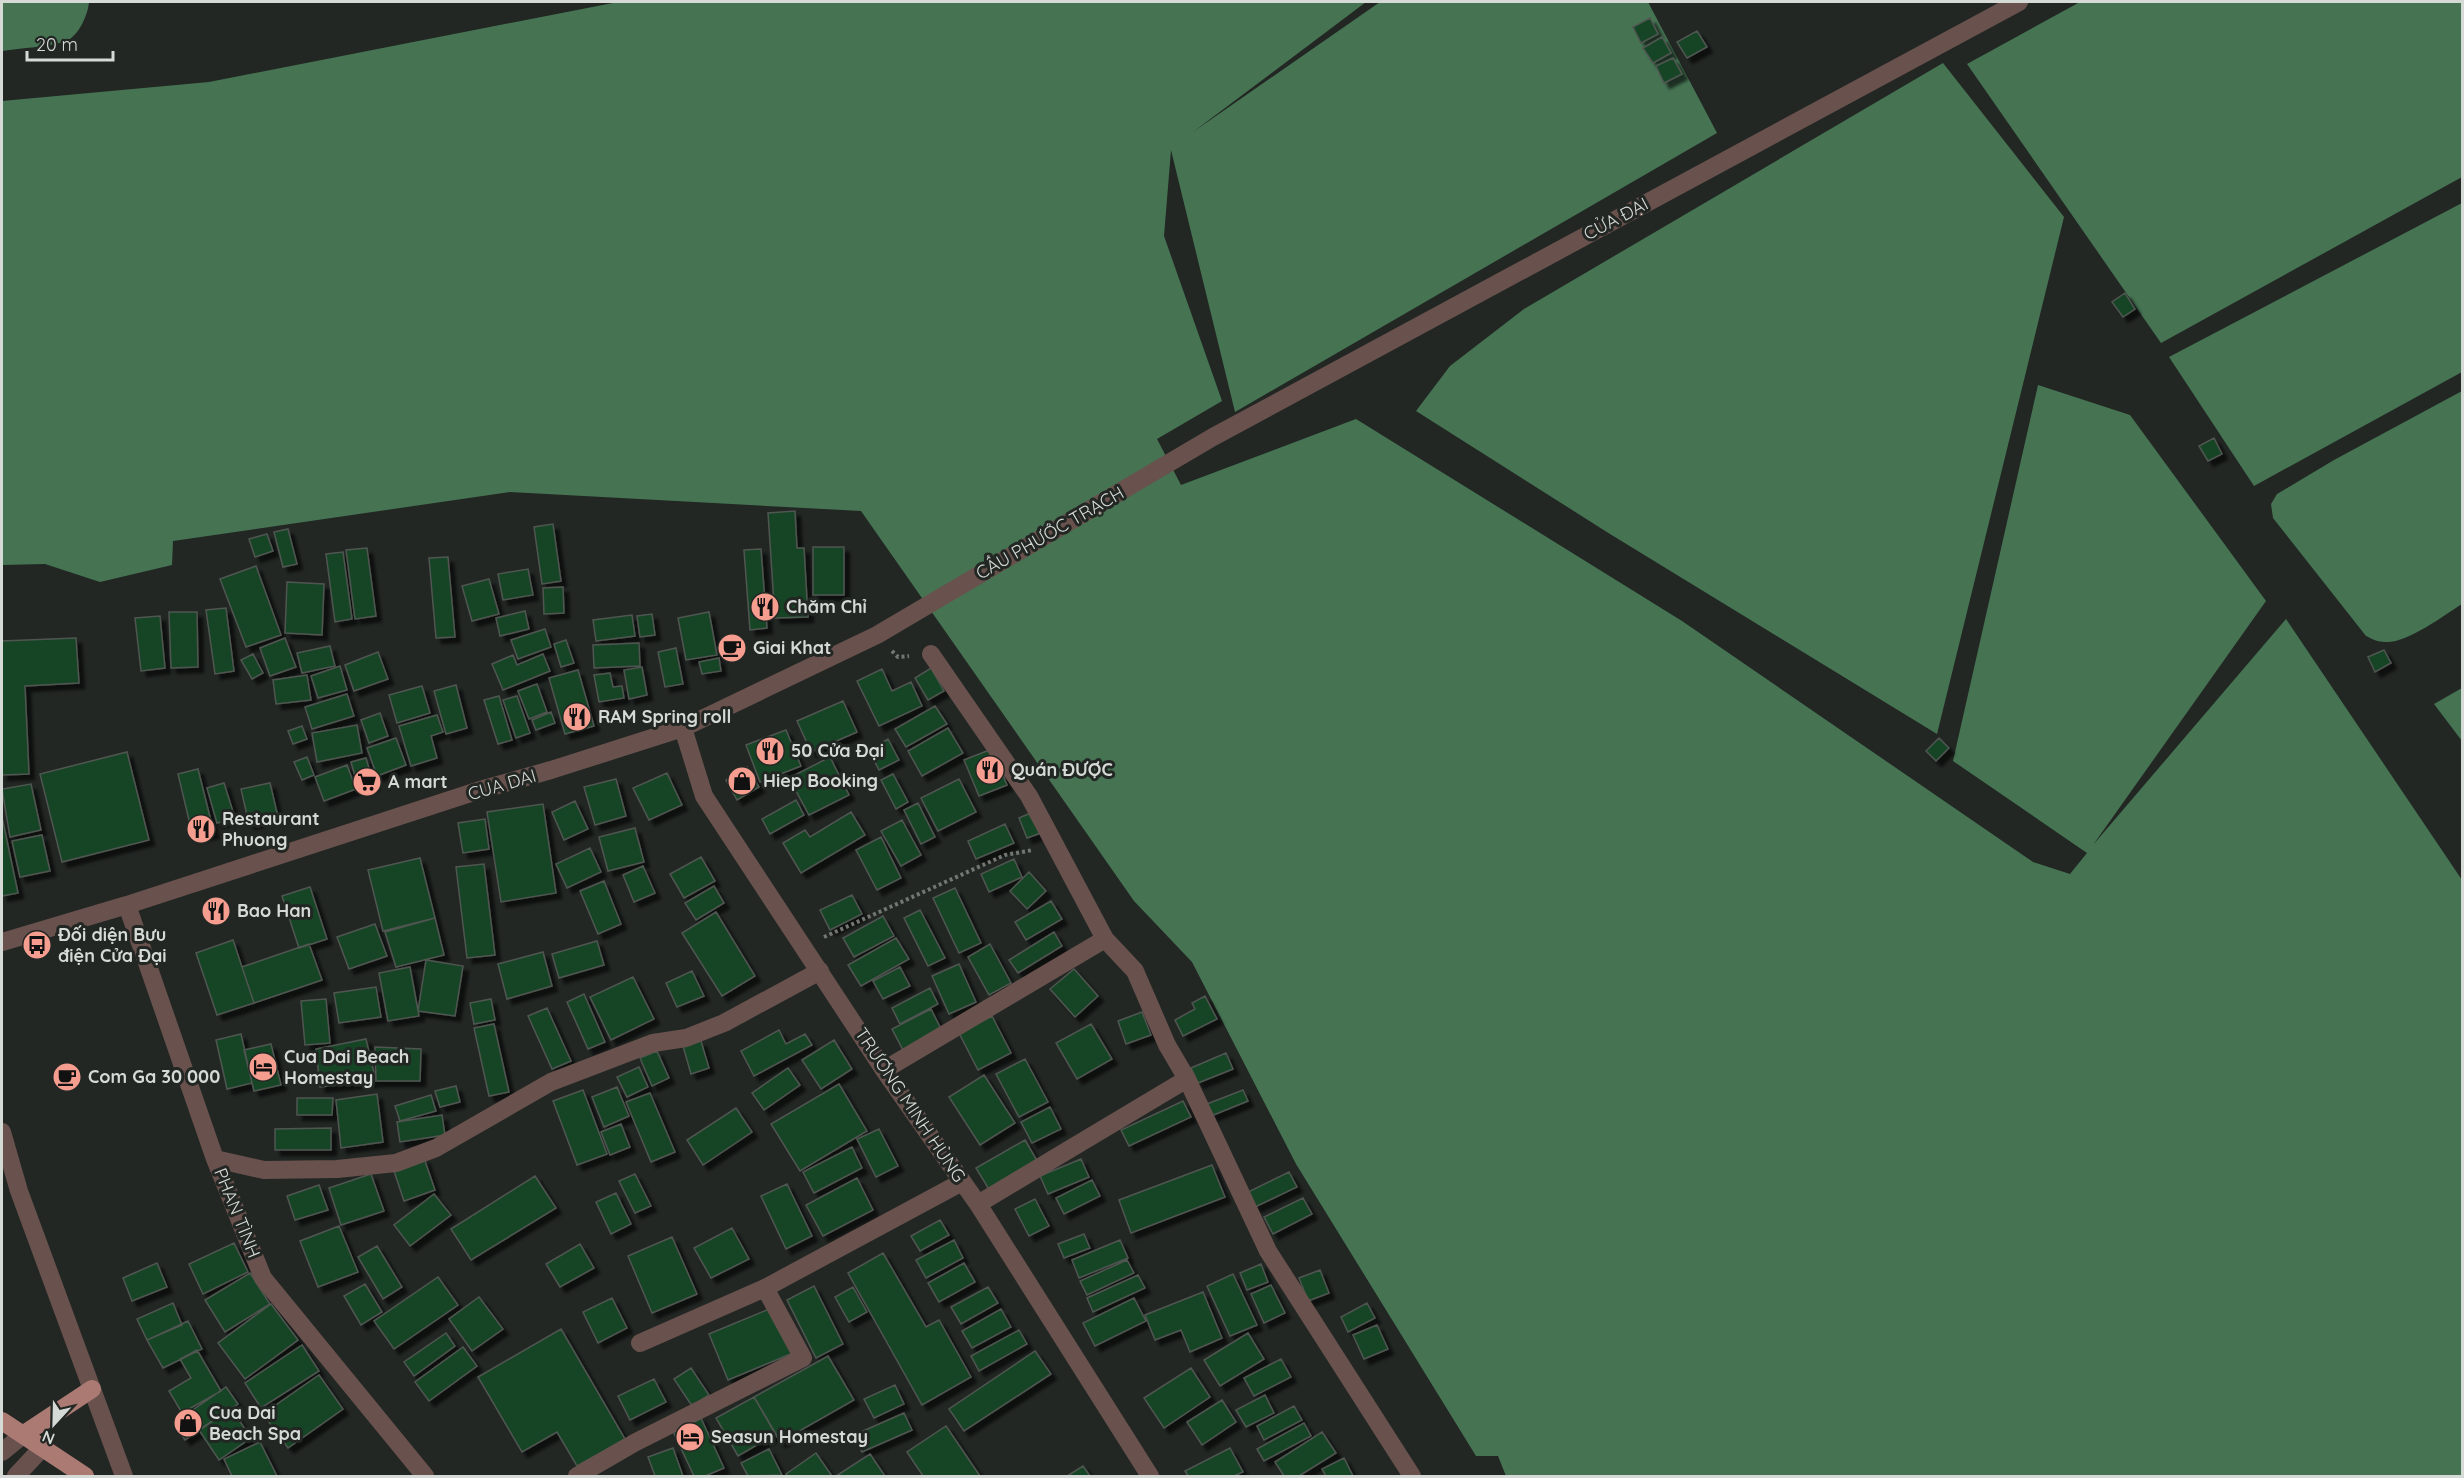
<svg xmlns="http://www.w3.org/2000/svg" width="2464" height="1478" viewBox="0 0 2464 1478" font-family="Quicksand,sans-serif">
<defs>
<filter id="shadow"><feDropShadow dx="5.5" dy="5.5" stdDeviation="1.5" flood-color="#0009"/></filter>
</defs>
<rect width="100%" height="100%" fill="#222724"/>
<path fill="#467453" d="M2,2H89C88,14 79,36 66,41C49,47 21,48 2,51Z
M618,2H1366L1193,132L1380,2H1648L1717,133L1235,412L1171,150L1164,236L1222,401L1157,439L1181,485L1356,419L1682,621L2033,862L2070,874L2087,853L1953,761L2038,385L2130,415L2266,601L2093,845L2286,619L2462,880V1476H1506L1498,1456H1476L1296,1164L1192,962L1134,901L861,511L510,492L173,541L172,565L100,582L45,564L2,565V101L209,82Z
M2080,2H2462V177L2161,343L1967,64Z
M1943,63L2064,217L1937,734L1610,534L1416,411L1450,366L1524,309Z
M2462,203V372L2254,486L2169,357Z
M2462,391V604C2443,616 2406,644 2385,642C2378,642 2372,639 2366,636L2273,518L2271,504L2277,494L2334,460Z
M2462,688V741L2434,704Z"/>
<path fill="#164426" stroke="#505651" stroke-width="1.5" filter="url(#shadow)" d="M1650,18L1658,34L1641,43L1633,27Z
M1697,31L1707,47L1687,58L1677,42Z
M1662,37L1671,53L1653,63L1643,48Z
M1673,58L1682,74L1664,83L1656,66Z
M2125,293L2135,309L2123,317L2112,302Z
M2214,438L2222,454L2208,461L2199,446Z
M795,511L797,548H804L808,617L775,618L768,513Z
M553,524L561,581L542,584L534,527Z
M288,529L297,564L283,567L274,532Z
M267,534L273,551L255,557L249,539Z
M813,547H844V595H813Z
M367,548L376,616L355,619L346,550Z
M761,549L767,628L750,630L744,550Z
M343,552L352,619L335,622L326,554Z
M448,557L455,637L436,638L429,558Z
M256,566L281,635L246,647L220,579Z
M528,569L533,595L503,600L498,574Z
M489,579L499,614L472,621L462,586Z
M287,582L324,584L322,635L285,633Z
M563,587L564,613L544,614L543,588Z
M226,608L234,671L215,674L206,610Z
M525,611L529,629L500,636L496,618Z
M169,612H197L198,667L171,668Z
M709,612L717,655L686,660L678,618Z
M652,614L655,635L640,637L637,616Z
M632,615L635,636L596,641L593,620Z
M160,616L165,668L141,671L135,618Z
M545,629L551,647L518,659L511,640Z
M76,638L79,683L25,686L29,774L2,775V641Z
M285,638L296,667L270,676L260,648Z
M566,640L574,663L561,667L554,644Z
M639,643L640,666L594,668L593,645Z
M330,646L335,666L302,673L297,653Z
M676,648L683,684L665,687L658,652Z
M2384,650L2391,663L2375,672L2368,657Z
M378,652L388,679L354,691L345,665Z
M253,654L263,673L252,679L241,660Z
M543,654L550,671L503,690L492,664L513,655L517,665Z
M719,658L721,671L702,674L699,662Z
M340,666L347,690L318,698L311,676Z
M642,667L647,695L629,699L624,670Z
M931,668L944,691L928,700L915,678Z
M882,669L892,691L911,682L922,706L879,726L857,681Z
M578,670L594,726L565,734L549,678Z
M610,673L613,687L622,686L624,698L599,702L594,675Z
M307,675L311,700L276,704L273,680Z
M537,684L547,712L529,719L518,691Z
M456,685L467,728L446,734L434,691Z
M422,686L430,713L397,723L389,695Z
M347,694L354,716L312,729L305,707Z
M499,696L512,740L498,744L484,700Z
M517,696L530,733L516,738L503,700Z
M843,701L857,732L811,752L797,721Z
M935,706L947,724L906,747L895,729Z
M551,712L555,723L536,730L532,720Z
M380,713L388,736L369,743L361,720Z
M437,715L443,732L431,736L437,758L411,766L399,726Z
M357,725L362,753L317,762L312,733Z
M302,726L307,739L293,744L288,731Z
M948,728L963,753L922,776L908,751Z
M786,730L801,766L760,782L746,745Z
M396,738L406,765L377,776L367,748Z
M1939,738L1949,748L1936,761L1926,751Z
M888,739L899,760L879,770L869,750Z
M992,749L1007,785L979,796L964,760Z
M127,752L149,840L62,862L40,774Z
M307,757L314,775L302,780L294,762Z
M830,757L849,795L809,815L789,778Z
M366,758L374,785L359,790L351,762Z
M347,765L356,789L324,801L315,777Z
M747,767L759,787L737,800L726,780Z
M198,769L214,833L193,837L178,774Z
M667,773L682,805L649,820L633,788Z
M893,774L908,802L896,809L881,780Z
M616,779L626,816L595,825L584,787Z
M959,779L976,812L938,831L921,798Z
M224,783L235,818L217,823L207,788Z
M270,783L278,817L249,824L241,789Z
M31,784L41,830L10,837L2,789Z
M796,800L804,815L770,834L762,819Z
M575,801L588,829L564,840L552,812Z
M918,803L935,837L921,844L904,810Z
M543,804L556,893L501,902L487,812Z
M851,812L865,835L801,873L783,843L805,830L810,837Z
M1033,812L1041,833L1027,838L1019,818Z
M2,817L18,893L2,896Z
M485,819L489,849L463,853L458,823Z
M902,820L921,855L901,866L881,831Z
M1005,824L1014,843L976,859L968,841Z
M635,828L644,862L608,871L599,837Z
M42,835L50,871L20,877L12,841Z
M881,837L901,878L877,890L856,850Z
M590,848L601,872L567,888L556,864Z
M701,857L715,881L684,898L670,874Z
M420,858L435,918L383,931L368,870Z
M1014,859L1022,877L989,892L981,874Z
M484,864L495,955L467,958L456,867Z
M643,866L655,893L634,902L623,875Z
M1029,872L1046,891L1027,909L1010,891Z
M604,881L621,924L598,934L580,891Z
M714,886L724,903L696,920L685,903Z
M310,887L327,939L299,948L282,896Z
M955,888L981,943L959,953L933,898Z
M852,895L862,914L830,930L820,910Z
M1051,901L1062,919L1026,940L1015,922Z
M920,910L945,958L928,966L904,918Z
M716,912L755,976L722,996L682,933Z
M883,916L894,936L854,957L843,938Z
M435,918L444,955L396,967L385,932Z
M375,924L387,956L349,969L337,937Z
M1054,932L1062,946L1018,973L1009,960Z
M896,938L909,959L861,986L848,965Z
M233,940L254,1003L217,1015L196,953Z
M597,941L604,965L559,978L552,954Z
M309,944L322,980L254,1003L242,967Z
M990,944L1011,983L989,995L968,957Z
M543,952L552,986L507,999L498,964Z
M426,960L463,966L455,1016L418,1011Z
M959,964L976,1002L949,1014L932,976Z
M410,967L419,1016L388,1021L379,973Z
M900,967L910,986L883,999L873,981Z
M1074,969L1098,996L1075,1017L1050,989Z
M692,971L704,996L677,1007L666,983Z
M633,977L654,1019L611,1040L590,997Z
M376,987L381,1017L339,1023L334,993Z
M930,988L938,1004L900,1024L892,1008Z
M584,994L605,1042L588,1049L567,1002Z
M1205,996L1217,1019L1183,1036L1175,1020L1195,1009L1192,1003Z
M326,999L330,1043L305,1045L301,1001Z
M491,999L495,1020L474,1024L470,1003Z
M547,1008L571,1061L552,1069L528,1016Z
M931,1009L942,1031L903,1050L892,1029Z
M1142,1012L1151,1035L1126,1044L1118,1021Z
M992,1016L1011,1053L978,1070L959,1033Z
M494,1024L509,1092L489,1096L474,1028Z
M1091,1024L1112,1059L1077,1079L1056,1043Z
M779,1030L786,1044L805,1034L812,1045L754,1076L741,1051Z
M241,1034L252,1083L227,1089L216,1040Z
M366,1039L376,1081L320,1087L316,1049Z
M834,1040L852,1069L821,1089L802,1060Z
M701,1041L709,1068L691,1074L683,1046Z
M271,1044L281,1085L254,1091L244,1050Z
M375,1047L421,1049L420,1081H376Z
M657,1051L669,1078L652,1086L640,1058Z
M1226,1053L1233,1069L1198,1083L1191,1068Z
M1025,1059L1048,1102L1019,1117L996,1074Z
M639,1067L648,1087L627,1097L617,1077Z
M788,1068L800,1085L764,1110L752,1093Z
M984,1075L1015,1123L980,1145L949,1097Z
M839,1084L867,1131L800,1171L771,1124Z
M456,1086L460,1102L440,1107L435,1091Z
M617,1087L629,1116L604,1127L592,1097Z
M583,1090L607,1154L577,1165L553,1101Z
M1243,1090L1248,1101L1211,1116L1207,1104Z
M650,1093L675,1152L651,1162L626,1102Z
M377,1094L383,1142L341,1148L336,1100Z
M431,1095L436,1111L400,1121L395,1106Z
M297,1098H333L332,1115H297Z
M1183,1101L1191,1117L1129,1146L1121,1130Z
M1050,1107L1061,1129L1032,1143L1021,1122Z
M736,1108L752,1132L703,1165L687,1140Z
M442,1115L445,1135L400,1142L397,1122Z
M621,1124L630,1147L610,1155L601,1132Z
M331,1128V1150H275V1129Z
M879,1129L898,1166L876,1177L857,1139Z
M1025,1140L1039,1164L990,1191L976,1168Z
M852,1147L862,1168L814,1193L803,1172Z
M424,1158L435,1190L404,1201L393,1168Z
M1081,1159L1089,1177L1048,1194L1040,1176Z
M1212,1165L1225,1197L1131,1233L1119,1200Z
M1289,1172L1297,1187L1255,1207L1248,1192Z
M371,1174L384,1211L341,1225L329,1188Z
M635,1174L651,1206L635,1213L619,1181Z
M535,1176L556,1208L471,1260L451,1229Z
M857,1178L873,1210L823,1236L806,1205Z
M1092,1180L1100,1196L1064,1214L1056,1198Z
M787,1184L812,1236L786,1249L761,1196Z
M319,1185L328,1210L295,1220L287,1196Z
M616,1193L631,1224L611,1234L596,1202Z
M434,1194L451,1215L410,1246L394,1225Z
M1303,1198L1312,1214L1273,1234L1264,1217Z
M1035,1199L1049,1226L1029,1236L1015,1209Z
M940,1220L949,1235L920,1251L911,1236Z
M339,1226L358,1272L318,1287L300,1241Z
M732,1228L749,1259L711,1278L694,1248Z
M1084,1234L1090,1248L1064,1258L1058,1244Z
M672,1237L697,1294L652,1313L628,1256Z
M954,1240L963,1258L926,1278L916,1260Z
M1120,1240L1128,1258L1079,1278L1072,1260Z
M234,1243L248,1272L203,1294L189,1264Z
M580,1244L594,1268L560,1287L546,1264Z
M377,1246L402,1287L383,1299L358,1257Z
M883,1253L926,1327L939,1320L971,1377L922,1405L848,1273Z
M1127,1260L1134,1273L1087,1295L1080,1281Z
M157,1263L167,1287L132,1301L123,1278Z
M964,1263L975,1282L939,1302L928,1283Z
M1261,1264L1268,1282L1247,1290L1240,1273Z
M1320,1270L1329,1293L1308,1301L1299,1278Z
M250,1273L270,1304L225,1332L205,1300Z
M1233,1274L1257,1325L1230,1336L1207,1286Z
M1138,1275L1145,1288L1093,1312L1087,1298Z
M438,1277L458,1305L394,1349L374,1321Z
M365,1284L382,1312L361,1325L344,1296Z
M1271,1285L1285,1313L1264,1323L1251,1294Z
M814,1286L843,1344L816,1358L787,1300Z
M853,1287L867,1312L849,1322L835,1297Z
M988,1287L998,1303L961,1324L951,1307Z
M1203,1292L1222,1338L1190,1352L1181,1330L1155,1340L1145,1315Z
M479,1297L503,1329L472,1351L449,1319Z
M612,1298L627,1328L598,1343L583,1312Z
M1134,1298L1146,1321L1095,1346L1083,1323Z
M173,1303L182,1325L147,1340L137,1319Z
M1367,1303L1375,1318L1348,1332L1341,1317Z
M271,1304L298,1340L245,1379L218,1343Z
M774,1307L793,1353L728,1380L709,1334Z
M1001,1309L1011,1327L972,1348L962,1331Z
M188,1321L202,1349L163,1368L147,1340Z
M1377,1325L1388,1349L1364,1359L1353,1335Z
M561,1329L625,1439L577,1466L557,1432L522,1452L478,1377Z
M1019,1330L1027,1344L979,1371L971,1356Z
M446,1333L455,1346L414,1376L404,1362Z
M1248,1333L1264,1359L1220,1386L1204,1360Z
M302,1345L319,1371L261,1408L245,1383Z
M463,1347L477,1366L429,1401L415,1382Z
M197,1350L221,1391L182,1413L169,1391L191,1378L180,1359Z
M1035,1351L1051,1374L964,1431L949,1409Z
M828,1356L854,1400L780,1442L754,1397Z
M1281,1359L1291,1377L1254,1396L1244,1378Z
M691,1368L709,1395L692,1406L674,1379Z
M1191,1368L1210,1397L1164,1428L1144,1398Z
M319,1375L343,1409L288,1448L263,1414Z
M654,1379L666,1402L630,1420L618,1396Z
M895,1385L904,1404L874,1418L864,1399Z
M226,1387L238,1404L185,1440L174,1423Z
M1265,1395L1274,1413L1246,1427L1236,1410Z
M754,1397L776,1434L738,1456L716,1418Z
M1222,1400L1236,1422L1202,1445L1187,1422Z
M1294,1406L1302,1420L1264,1440L1257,1426Z
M231,1408L251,1438L219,1460L199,1430Z
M904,1413L912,1430L862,1452L854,1435Z
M700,1416L724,1468L705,1476H694L672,1429Z
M1304,1423L1311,1436L1264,1461L1257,1449Z
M946,1426L980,1476H923L907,1452Z
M1322,1432L1336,1453L1299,1476H1284L1275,1462Z
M260,1442L277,1476H232L224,1459Z
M673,1448L683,1476H655L648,1457Z
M1230,1448L1243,1472L1234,1476H1188L1185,1471Z
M769,1449L782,1475L748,1476L741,1463Z
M816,1453L832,1476H788L786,1474Z
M870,1454L885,1476H836Z
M1344,1458L1353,1476H1326L1322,1469Z
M1083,1466L1090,1476H1067Z"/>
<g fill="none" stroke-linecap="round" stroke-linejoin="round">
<path stroke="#727774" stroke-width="4" stroke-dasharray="3 3" stroke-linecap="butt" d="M892,651L898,657L909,656
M824,937L1005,855L1033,850"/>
<path stroke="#69514d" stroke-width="18" d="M931,654L1029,796L1105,939L1135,971L1167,1045L1187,1079L1268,1251L1412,1476
M683,728L704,796L884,1070L978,1204L1150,1476
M127,905L215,1159L263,1278L425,1476
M2,942L127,905L480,790L551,770L683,728L877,635L1213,437L2019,2
M884,1070L1105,939
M2,1132L19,1191L124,1476
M215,1159L264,1170L337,1169L396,1163L436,1148L551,1082L653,1043L686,1038L724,1023L820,971
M978,1204L1187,1079
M640,1343L765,1288L962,1182
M2,1452L24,1434
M16,1476L43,1447
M577,1476L636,1442L803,1358L765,1288"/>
<path stroke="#ab7b73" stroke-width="18" d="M2,1421L85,1476
M24,1434L92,1389"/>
</g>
<defs>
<g id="restaurant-disc" transform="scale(1.5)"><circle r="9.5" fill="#f59d8f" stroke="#222724"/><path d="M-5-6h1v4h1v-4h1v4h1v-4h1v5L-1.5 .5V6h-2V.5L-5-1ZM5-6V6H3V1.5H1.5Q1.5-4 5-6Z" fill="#111"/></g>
<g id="cafe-disc" transform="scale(1.5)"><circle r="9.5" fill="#f59d8f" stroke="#222724"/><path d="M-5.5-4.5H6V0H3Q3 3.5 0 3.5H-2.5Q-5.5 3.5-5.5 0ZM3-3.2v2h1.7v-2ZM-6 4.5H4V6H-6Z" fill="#111"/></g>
<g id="shop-disc" transform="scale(1.5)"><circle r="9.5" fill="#f59d8f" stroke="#222724"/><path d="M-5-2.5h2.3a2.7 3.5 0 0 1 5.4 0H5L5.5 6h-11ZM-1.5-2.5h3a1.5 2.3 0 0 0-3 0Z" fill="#111"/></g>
<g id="supermarket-disc" transform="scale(1.5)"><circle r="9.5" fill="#f59d8f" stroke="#222724"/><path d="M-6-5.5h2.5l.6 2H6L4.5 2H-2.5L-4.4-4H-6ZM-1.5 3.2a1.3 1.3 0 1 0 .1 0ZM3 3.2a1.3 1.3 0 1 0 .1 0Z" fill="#111"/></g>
<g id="bus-disc" transform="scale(1.5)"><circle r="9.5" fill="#f59d8f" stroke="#222724"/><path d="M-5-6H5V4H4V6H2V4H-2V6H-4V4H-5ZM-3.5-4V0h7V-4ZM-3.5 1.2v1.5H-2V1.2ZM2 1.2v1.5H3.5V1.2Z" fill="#111"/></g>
<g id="hotel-disc" transform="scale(1.5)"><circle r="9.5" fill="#f59d8f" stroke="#222724"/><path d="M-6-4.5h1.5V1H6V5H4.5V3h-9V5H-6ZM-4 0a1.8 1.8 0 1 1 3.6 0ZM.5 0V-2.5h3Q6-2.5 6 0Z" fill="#111"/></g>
</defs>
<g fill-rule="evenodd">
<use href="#restaurant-disc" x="765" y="607"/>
<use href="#cafe-disc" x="732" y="648"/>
<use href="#restaurant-disc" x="577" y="717"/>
<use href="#restaurant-disc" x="770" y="751"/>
<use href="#restaurant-disc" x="990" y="770"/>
<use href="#shop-disc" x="742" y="781"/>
<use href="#supermarket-disc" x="367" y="782"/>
<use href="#restaurant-disc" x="201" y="829"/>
<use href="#restaurant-disc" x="216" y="911"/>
<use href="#bus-disc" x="37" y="945"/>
<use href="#hotel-disc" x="263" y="1067"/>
<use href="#cafe-disc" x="67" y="1077"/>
<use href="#shop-disc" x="188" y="1423"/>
<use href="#hotel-disc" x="690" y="1437"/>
</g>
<g text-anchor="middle" stroke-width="6" stroke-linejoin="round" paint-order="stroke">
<g font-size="18" fill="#d6dad7" stroke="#222724">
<text transform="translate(1616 219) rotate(-28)" y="6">CỬA ĐẠI</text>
<text transform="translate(1050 533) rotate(-30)" y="6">CẦU PHƯỚC TRẠCH</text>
<text transform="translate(502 785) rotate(-16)" y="6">CUA DAI</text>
<text transform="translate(910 1105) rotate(56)" y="6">TRƯƠNG MINH HÙNG</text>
<text transform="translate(237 1213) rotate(68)" y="6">PHAN TÌNH</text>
</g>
<g font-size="18" font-weight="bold" fill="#d6dad7" stroke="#222724" text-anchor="start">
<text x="786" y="613">Chăm Chỉ</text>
<text x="753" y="654">Giai Khat</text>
<text x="598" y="723">RAM Spring roll</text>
<text x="791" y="757">50 Cửa Đại</text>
<text x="1011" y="776">Quán ĐƯỢC</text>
<text x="763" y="787">Hiep Booking</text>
<text x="388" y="788">A mart</text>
<text x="222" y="825">Restaurant<tspan x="222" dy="21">Phuong</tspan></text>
<text x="237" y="917">Bao Han</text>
<text x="58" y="941">Đối diện Bưu<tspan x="58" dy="21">điện Cửa Đại</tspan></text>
<text x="284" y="1063">Cua Dai Beach<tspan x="284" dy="21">Homestay</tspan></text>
<text x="88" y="1083">Com Ga 30 000</text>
<text x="209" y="1419">Cua Dai<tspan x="209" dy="21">Beach Spa</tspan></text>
<text x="711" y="1443">Seasun Homestay</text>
</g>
</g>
<rect width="2464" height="1478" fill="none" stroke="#d6dad7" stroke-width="6"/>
<g transform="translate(54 1424) rotate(202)" stroke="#222724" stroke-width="4.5" paint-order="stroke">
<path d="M0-4.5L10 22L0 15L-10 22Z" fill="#d6dad7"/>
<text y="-9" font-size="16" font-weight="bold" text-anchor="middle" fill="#d6dad7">N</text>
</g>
<path d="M27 51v9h86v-9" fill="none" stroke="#d6dad7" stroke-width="3"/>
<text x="36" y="51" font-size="18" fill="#d6dad7" stroke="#222724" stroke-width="4.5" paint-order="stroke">20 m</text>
</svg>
